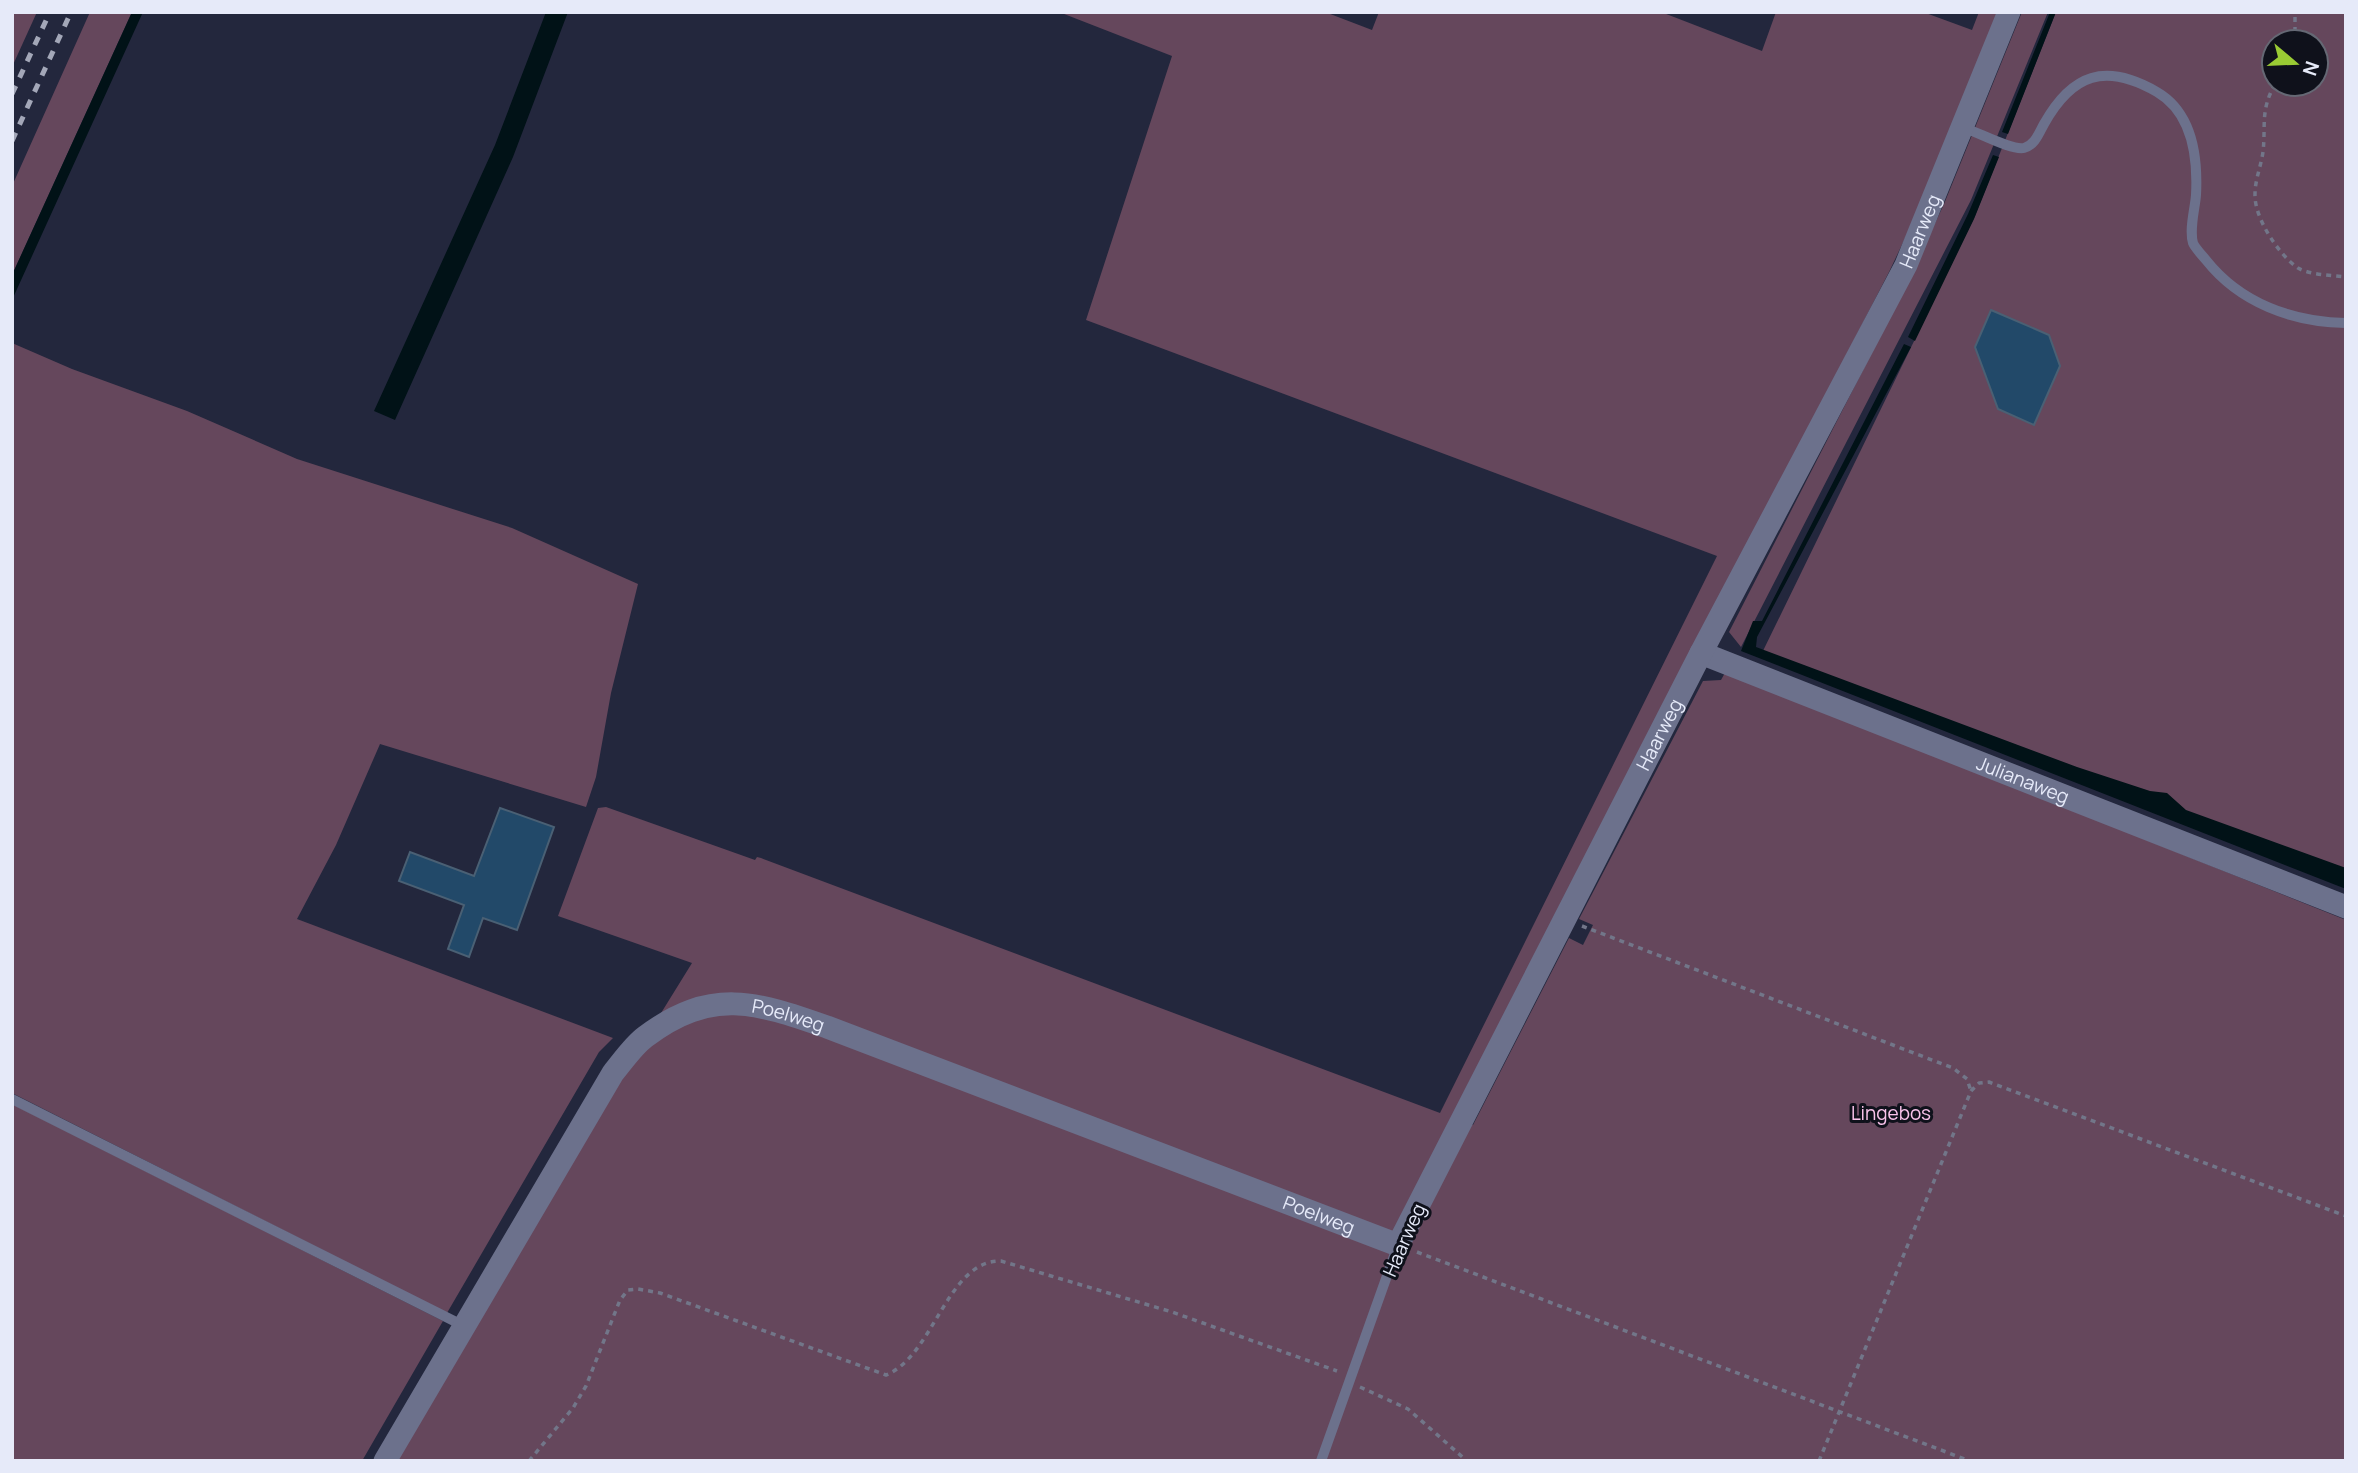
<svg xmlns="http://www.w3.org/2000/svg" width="2358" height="1473" viewBox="0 0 2358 1473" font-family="Manrope,sans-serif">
<rect width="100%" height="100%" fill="#23273d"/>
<path fill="#65475c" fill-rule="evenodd" d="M12,12H37L12,67Z
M90,12H132L12,275V186Z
M1059,12H1325L1372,30L1379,12H1661L1762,51L1776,12H1923L1972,30L1979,12H2004L1944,156L1889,272L1454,1118L1473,1125L1569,938L1583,945L1593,925L1579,919L1703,681L1721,680L1726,671L2346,920V1461H384L692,963L558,916L598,808L606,807L755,860L757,857L761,858L1440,1113L1717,556L1086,320L1172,56Z
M2022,12H2048L1971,200L1741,647L1729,632L1906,286L1944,204Z
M2056,12H2346V884L1761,655L1975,216ZM2274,42H2316V84H2274Z
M12,343L72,369L187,411L297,459L512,528L638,584L611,693L596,777L586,807L380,744L336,845L297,919L613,1038L599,1052L447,1313L12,1093Z
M12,1104L443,1321L362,1461H12Z"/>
<path fill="#011217" d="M132,12H143L12,300V275Z
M546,12H568L513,157L395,420L374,411L495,145Z
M2050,12H2056L2008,134L2002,132Z
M1993,155L1999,157L1974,219L1915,341L1908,337L1968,214Z
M1904,344L1911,347L1757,637L1756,647L2077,767L2150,791L2167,793L2186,810L2346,868V889L1741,651L1753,621H1762Z"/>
<path fill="#224969" stroke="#4a6074" stroke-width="2" d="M1991,310L2049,335L2060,366L2034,425L1998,409L1975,347Z
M500,808L554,827L517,930L483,918L469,957L448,949L464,905L399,881L410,852L474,876Z"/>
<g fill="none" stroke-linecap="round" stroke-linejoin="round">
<path stroke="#727689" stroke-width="3.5" stroke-dasharray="5 5" stroke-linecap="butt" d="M2295,42V12
M2275,84C2260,111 2266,124 2263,152C2261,166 2255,180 2255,194C2254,218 2279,255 2298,268C2310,275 2331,275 2346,277
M1582,926L1953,1068L1967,1079L1971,1091
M1417,1252L1970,1461
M1360,1387L1408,1409L1467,1461
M529,1461L573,1408L586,1386L620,1300L628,1290L638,1289L660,1293L886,1375C934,1356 947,1260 1001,1261L1172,1312L1337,1371
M1819,1461L1971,1091L1979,1083L1989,1082L2346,1216"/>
<path stroke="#6c718c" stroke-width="10" d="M1964,128C1978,132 2012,151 2024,148C2035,145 2039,133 2044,124C2072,74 2105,62 2157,92C2193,113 2198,157 2196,195C2195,209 2189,229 2193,243C2195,248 2202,255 2206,260C2240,303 2292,322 2346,323
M12,1099L464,1326
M1321,1461L1398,1245"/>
<g stroke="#6c718c" stroke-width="23">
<path id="s1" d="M1701,653L2346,907"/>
<path id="s2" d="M385,1461L613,1073C623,1061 633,1046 645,1037C711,987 756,1002 827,1027L1398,1245L1701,653L1906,265L2009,12"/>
</g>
<path stroke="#a3a7b8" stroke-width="5" stroke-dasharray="9 9" stroke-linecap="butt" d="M12,94L50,12
M12,141L71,12"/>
</g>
<g text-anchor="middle" stroke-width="6" stroke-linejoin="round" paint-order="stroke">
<g font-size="19" fill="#e6eaf9" stroke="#0f111b">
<text dy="7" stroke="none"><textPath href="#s2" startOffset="2443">Haarweg</textPath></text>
<text dy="7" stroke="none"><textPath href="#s2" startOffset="1876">Haarweg</textPath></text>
<text dy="7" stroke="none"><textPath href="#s1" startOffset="346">Julianaweg</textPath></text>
<text dy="7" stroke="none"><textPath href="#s2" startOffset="651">Poelweg</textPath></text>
<text dy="7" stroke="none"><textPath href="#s2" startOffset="1218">Poelweg</textPath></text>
<text transform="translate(1404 1240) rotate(-66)" y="7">Haarweg</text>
</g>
<g font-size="19" fill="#fac3eb" stroke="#0f111b">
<text x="1891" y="1120">Lingebos</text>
</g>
</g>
<rect width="2358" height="1473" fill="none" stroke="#e6eaf9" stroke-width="28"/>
<g transform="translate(2295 63) rotate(109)"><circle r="33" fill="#0f111b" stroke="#656874" stroke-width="2"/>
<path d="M0-5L12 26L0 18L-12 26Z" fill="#9acb34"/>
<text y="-10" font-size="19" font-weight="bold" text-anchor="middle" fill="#e6eaf9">N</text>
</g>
</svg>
